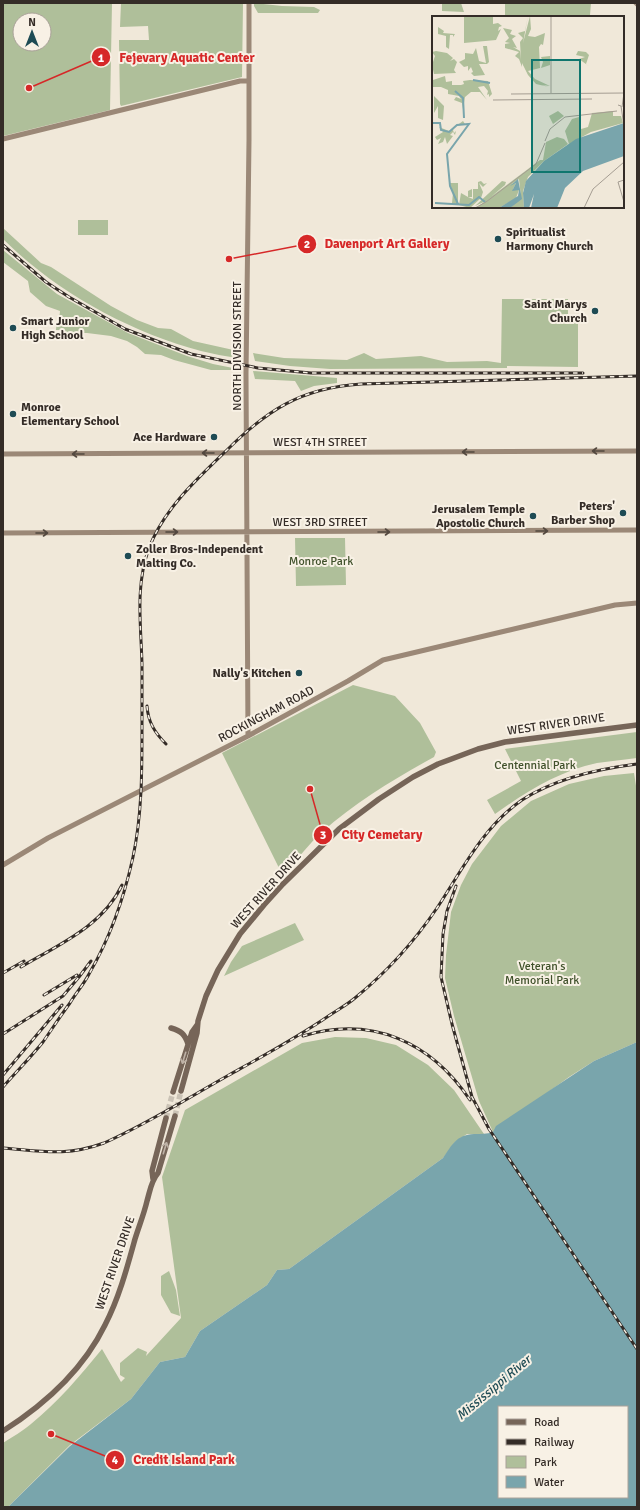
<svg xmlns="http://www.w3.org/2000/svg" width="640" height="1510" viewBox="0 0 640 1510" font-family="Signika,sans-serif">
<rect width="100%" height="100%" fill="#f0e8d9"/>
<path fill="#afbf9a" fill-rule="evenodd" d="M3,3H112L110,110L3,136ZM20,20H44V44H20Z
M121,3H243L242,77L121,106L120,104L119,40H149L148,26L120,27Z
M254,3L282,6L314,7L320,10L318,13H258L254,6Z
M442,3H461L464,12L442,11Z
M505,3H591L590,15H505Z
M78,220H108V235H78Z
M3,228L41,263L51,267L111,306L137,320L158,328L171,329L193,341L238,351L237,358C225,356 213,354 201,351C129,332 55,291 3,239Z
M3,250L57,294L128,333L187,356L213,364L233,368L231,370H211L174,360L161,355L145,354L137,347L127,341L111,336L87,333H61L60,330H56C56,323 60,317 60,311L46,306L30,292L28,281L3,262Z
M502,299H568V323H578V367L507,366V368L330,369L290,366L255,361L253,353L284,358L347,360L364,353L376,359L421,356L447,362L487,361L501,363Z
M253,371L337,378V383L314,386L301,391L295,381L255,379Z
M295,538H345L346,585L296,586Z
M353,685L395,696L420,723L436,752L434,757C394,779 356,802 322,832C309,844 298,858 287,871L280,870L222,753Z
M637,732V758C624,760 610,761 597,763C559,771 526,792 495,814L487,800L521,781L505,749Z
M634,773L637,792V1042L594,1061L569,1077L493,1132L479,1101L454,1016L445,978L446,955L451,912L461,885L472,864L501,826L531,801L569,784L604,776Z
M295,923L304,940L224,976L231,962L242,946Z
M335,1037L366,1038L396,1045L428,1065L454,1090L484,1134H467L455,1142L443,1158L289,1269L277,1270L267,1285L200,1331L185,1357L160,1362L131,1399L70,1445L8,1507H3V1443C12,1437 23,1431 31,1424C58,1402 80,1376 102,1349L121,1382L125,1378L120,1375V1363L138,1348L147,1352L146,1356L181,1318L162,1177L185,1110L302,1043Z
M169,1271L176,1290L180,1316L171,1313L161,1295V1276Z"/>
<path fill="#79a5ac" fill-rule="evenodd" d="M637,1042V1507H8L70,1446L131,1399L160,1362L185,1357L200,1331L267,1285L277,1270L289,1269L443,1158C452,1145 456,1135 474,1134C481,1134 487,1134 493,1132L496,1126L594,1061ZM499,1407H627V1497H499Z"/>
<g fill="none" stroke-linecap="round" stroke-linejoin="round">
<path stroke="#cac2b5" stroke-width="5.5" stroke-dasharray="5.5 3" stroke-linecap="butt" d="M175,1116L181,1091
M166,1118L173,1092"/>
<path stroke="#9b8877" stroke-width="5" d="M636,3L637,4
M3,139L240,81H248
M3,454L637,451
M3,533L637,530
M248,736L246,374L249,140V3
M3,865L48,838L248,736L348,681L383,660L615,605L637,603"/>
<path stroke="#766558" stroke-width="5.5" d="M171,1028C181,1031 185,1034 188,1044
M181,1091L197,1033L198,1021L206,996L218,970L240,934L264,905L283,884L339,829L379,799L413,777L438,764L478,749L505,742L637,725
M173,1092L192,1032L197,1025
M153,1179L152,1171L166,1118
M3,1431C44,1405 83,1370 105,1325C119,1298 127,1268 135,1239C139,1226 144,1214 147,1201C150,1191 151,1181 158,1173L175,1116"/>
<g stroke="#342c27" stroke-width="3">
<path id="rail" d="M3,245L46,282L69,297L125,329L191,354L258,368L311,373H583
M147,706C148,722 155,733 166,744
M456,886L447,911L443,934L441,977L452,1024L472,1097L489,1129L637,1349
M21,967C58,945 103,926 122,885
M3,973L24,961
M44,995L77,975
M3,1034L63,996L79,977L91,961
M303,1036C372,1015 431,1042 470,1100
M3,1075L62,1005
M3,1087C16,1072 31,1057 43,1042C52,1029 61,1015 70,1003C76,993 84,984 89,974C110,938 124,898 133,857C142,815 142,772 142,728C142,707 142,685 142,664C141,625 135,586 149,548C164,509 196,480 226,451C267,410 301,388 361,384L637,376
M3,1148C42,1151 65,1157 104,1143C147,1124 188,1098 229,1075C263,1056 298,1037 330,1015C339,1009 348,1004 355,998C387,972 414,942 437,908C462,870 483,827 522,800C556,778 597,769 637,764"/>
</g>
<use href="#rail" stroke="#f8f1e5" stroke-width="1.5" stroke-dasharray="4.5" stroke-linecap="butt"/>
</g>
<defs><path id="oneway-shaft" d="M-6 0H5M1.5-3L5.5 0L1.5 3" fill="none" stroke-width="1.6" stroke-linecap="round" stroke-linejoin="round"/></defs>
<g stroke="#53483f">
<use href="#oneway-shaft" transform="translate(598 451) rotate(180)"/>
<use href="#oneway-shaft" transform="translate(468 452) rotate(180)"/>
<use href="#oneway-shaft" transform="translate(208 453) rotate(180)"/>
<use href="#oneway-shaft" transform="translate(78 454) rotate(180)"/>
<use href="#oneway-shaft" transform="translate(542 531)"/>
<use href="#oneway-shaft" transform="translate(172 532)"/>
<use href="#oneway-shaft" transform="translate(384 532)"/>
<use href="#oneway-shaft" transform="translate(42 533)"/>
</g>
<g stroke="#beb2a6">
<use href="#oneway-shaft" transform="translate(184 1058) rotate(107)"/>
<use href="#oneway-shaft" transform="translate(165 1148) rotate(-73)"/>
</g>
<g fill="#1e4b54" stroke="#f8f1e5" stroke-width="1.5">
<circle cx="498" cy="239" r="4"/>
<circle cx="595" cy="311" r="4"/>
<circle cx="13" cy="328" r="4"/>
<circle cx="13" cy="414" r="4"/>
<circle cx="214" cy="437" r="4"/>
<circle cx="623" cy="513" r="4"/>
<circle cx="533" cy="516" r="4"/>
<circle cx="128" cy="556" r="4"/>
<circle cx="299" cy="673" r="4"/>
</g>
<g text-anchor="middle" stroke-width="4" stroke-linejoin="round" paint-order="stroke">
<g font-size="12" font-weight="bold" fill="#342c27" stroke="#f8f1e5" text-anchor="end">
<text x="506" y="236" text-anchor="start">Spiritualist<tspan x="506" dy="14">Harmony Church</tspan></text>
<text x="587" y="308">Saint Marys<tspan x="587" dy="14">Church</tspan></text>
<text x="21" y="325" text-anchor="start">Smart Junior<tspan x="21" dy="14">High School</tspan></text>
<text x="21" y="411" text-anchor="start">Monroe<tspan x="21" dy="14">Elementary School</tspan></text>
<text x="206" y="441">Ace Hardware</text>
<text x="615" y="510">Peters'<tspan x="615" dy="14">Barber Shop</tspan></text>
<text x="525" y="513">Jerusalem Temple<tspan x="525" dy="14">Apostolic Church</tspan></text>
<text x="136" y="553" text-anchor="start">Zoller Bros-Independent<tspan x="136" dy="14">Malting Co.</tspan></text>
<text x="291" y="677">Nally's Kitchen</text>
</g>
<g font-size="12" fill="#342c27" stroke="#f8f1e5">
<text transform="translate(237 346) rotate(-90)" y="4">NORTH DIVISION STREET</text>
<text x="320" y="446">WEST 4TH STREET</text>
<text x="320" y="526">WEST 3RD STREET</text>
<text transform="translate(266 714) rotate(-28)" y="4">ROCKINGHAM ROAD</text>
<text transform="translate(556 724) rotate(-8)" y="4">WEST RIVER DRIVE</text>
<text transform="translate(266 890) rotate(-48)" y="4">WEST RIVER DRIVE</text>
<text transform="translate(115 1263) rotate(-71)" y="4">WEST RIVER DRIVE</text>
</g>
<g font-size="12" fill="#40512b" stroke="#f8f1e5">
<text x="321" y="565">Monroe Park</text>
<text x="535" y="769">Centennial Park</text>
<text x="542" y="970">Veteran's<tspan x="542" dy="14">Memorial Park</tspan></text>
</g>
<g font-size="13" font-style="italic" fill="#1e4b54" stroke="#f8f1e5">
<text transform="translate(493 1387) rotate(-40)" y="5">Mississippi River</text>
</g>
</g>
<g transform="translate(432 16)">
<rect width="192" height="192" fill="#f0e8d9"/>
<path d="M32,0H61V8L66,7L70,10L67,11L66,15L69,13L64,24L32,27ZM96,0L91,27L98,0L99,13L96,20L103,21L113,17L111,29L109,28L107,31L108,52L96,55L103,63L118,70L110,69L117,71L104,68L96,59L90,47V51L87,43L83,40L87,36L73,32V28L78,27L73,26L77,22L71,12L80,14L78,18L84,20L80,23L85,32L81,31L88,35L89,44L88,26L91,22L86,17L93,15ZM6,11L12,15L11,17L23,18L21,21V19H18L17,33L14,31V20L6,18ZM51,30H55L57,46L55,48H47L53,59L42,60L39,57L41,56L39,51L36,55V50L32,51L27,46L33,43V37L41,38L44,32L47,45L54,47ZM4,35L15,37L21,42L18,45L22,43L25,46L22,54L24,57L2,58L0,49L3,40L0,36ZM146,35L154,36L157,39L154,48L158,51L147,43L153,41L144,39ZM118,40V49L109,52L111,46L109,41ZM13,60L14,66L20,65V69H29L32,68L31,65L38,64L56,65L60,78L57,81V78L55,79L56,75L52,70L46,71L55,84L48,76H39L33,81L31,93L30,87L22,84L24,81L29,83L27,80L16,78V74L9,71H0L1,64ZM2,80L12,90L11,104L6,102V90L2,97ZM126,95L132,100L121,108L117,100ZM181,95V100H189L191,107L159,116L137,128L133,115L140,103L147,101L149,113L156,111L160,97ZM31,105L33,108L24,110L21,114L22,117L24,115L23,119L21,116L18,119L21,120L15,128L13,121L11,126L6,128L9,122L5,124L3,121L11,116L7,111L17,115ZM125,121L132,123L136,128L112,145L96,161L91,175L92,192H78L89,181L87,163L80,168L84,167L81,173L87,174L84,182L67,192H44L108,144H111L114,126ZM49,165L52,168L55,167L51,171L47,167L51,176L49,182L38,192L27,189L29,177L36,181V175L40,173V181H36L41,183V173H46V166ZM70,165L74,166L73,169L54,185L43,190ZM18,167H26V188H2L20,187L21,177Z" fill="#afbf9a"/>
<path d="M192,107V140L151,155L133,172L125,192H99L102,178L97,192H92L91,177L94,165L112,145L144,123ZM86,163L90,183L78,192H67L86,180L87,174L80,175L84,167L78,170Z" fill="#79a5ac"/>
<path fill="none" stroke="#79a5ac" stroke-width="2" d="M41,64L58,67M23,75L31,82L32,102M0,107H8L9,114L17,116L25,109L37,108L15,138L18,170L26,188M3,187L37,189L47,181L53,186"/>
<path fill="none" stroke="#a59d92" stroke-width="1" d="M119,77V0M79,78L192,77M61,84L160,83M186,89L189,90L192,110M190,91L192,77M113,125L118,113L133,101L185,95M192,164L186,166L192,186M43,192L54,186L104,148L113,127M152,192L161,173L192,146"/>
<path fill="#0f766e" fill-opacity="0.15" stroke="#0f766e" stroke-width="2" d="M100,44H148V156H100Z"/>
<rect width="192" height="192" fill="none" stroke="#342c27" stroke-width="2"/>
</g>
<path fill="none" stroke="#d62828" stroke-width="1.5" d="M29 88L101 57M229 259L307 244M310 789L323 835M51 1434L115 1460"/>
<g fill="#d62828" stroke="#f8f1e5" stroke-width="1.5">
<circle cx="29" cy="88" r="4"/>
<circle cx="229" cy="259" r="4"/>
<circle cx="310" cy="789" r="4"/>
<circle cx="51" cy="1434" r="4"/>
<circle cx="101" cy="57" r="10"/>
<circle cx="307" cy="244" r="10"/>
<circle cx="323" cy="835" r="10"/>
<circle cx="115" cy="1460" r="10"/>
</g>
<g font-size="12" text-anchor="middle" font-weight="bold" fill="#fff">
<text x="101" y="62">1</text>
<text x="307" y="248">2</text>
<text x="323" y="839">3</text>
<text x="115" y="1464">4</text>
</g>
<g font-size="13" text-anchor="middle" font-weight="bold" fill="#d62828" stroke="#f8f1e5" stroke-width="4" stroke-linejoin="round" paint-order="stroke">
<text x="187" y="62">Fejevary Aquatic Center</text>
<text x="387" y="248">Davenport Art Gallery</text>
<text x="382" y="839">City Cemetary</text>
<text x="184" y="1464">Credit Island Park</text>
</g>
<rect width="640" height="1510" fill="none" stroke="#342c27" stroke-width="8"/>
<rect x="498" y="1406" width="130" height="92" fill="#f8f1e5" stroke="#aaa299"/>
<rect x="506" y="1419" width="20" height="6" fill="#766558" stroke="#aaa299"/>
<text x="534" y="1426" font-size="12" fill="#342c27">Road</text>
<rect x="506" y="1439" width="20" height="6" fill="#342c27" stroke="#aaa299"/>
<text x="534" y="1446" font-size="12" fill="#342c27">Railway</text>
<rect x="506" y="1456" width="20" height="12" fill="#afbf9a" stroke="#aaa299"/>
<text x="534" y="1466" font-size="12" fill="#342c27">Park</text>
<rect x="506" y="1476" width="20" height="12" fill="#79a5ac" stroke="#aaa299"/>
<text x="534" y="1486" font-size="12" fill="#342c27">Water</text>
<g transform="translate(32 32)"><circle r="19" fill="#f8f1e5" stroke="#aaa299"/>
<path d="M0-3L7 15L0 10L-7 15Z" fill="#1e4b54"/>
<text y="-6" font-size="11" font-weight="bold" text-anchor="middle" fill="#342c27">N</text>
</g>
</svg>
